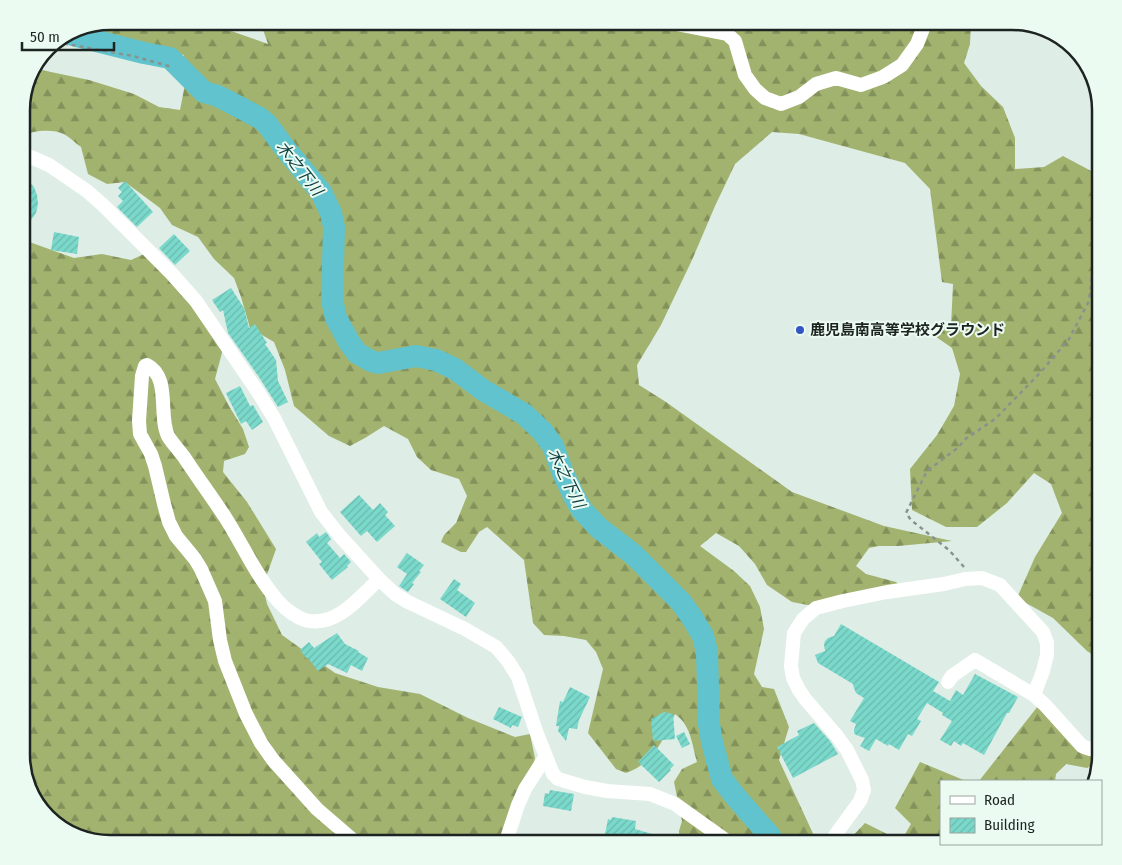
<svg xmlns="http://www.w3.org/2000/svg" width="1122" height="865" viewBox="0 0 1122 865" font-family="'Fira Sans Condensed','Noto Sans JP',sans-serif">
<defs>
<pattern id="forest-firs" width="22" height="20" patternUnits="userSpaceOnUse" patternTransform="scale(1.25)"><rect width="22" height="20" fill="#a2b36f"/><path d="M5 1l3.5 6h-7zM16 11l3.5 6h-7z" fill="#83915b"/></pattern>
<pattern id="building-hatch" width="6" height="6" patternUnits="userSpaceOnUse" patternTransform="scale(1.25)"><rect width="6" height="6" fill="#7ad9cb"/><path d="M-1 1l2-2M0 6l6-6M5 7l2-2" fill="none" stroke="#69baae"/></pattern>
</defs>
<rect width="100%" height="100%" fill="#deede5"/>
<path fill="url(#forest-firs)" d="M111,21H203L268,44L260,21H971L970,44L964,63L981,86L1003,107L1015,138V169L1044,167L1063,156L1093,172L1101,169V660L1087,651L1053,618L1017,598L1035,557L1062,513L1051,484L1034,473L1007,503L977,527H946L912,510L910,469L937,435L954,406L960,374L952,348L932,334L951,327L953,284L942,282L930,189L905,163L799,134L772,132L735,164L715,206L692,260L661,325L637,365L639,385L666,402L792,492L884,526L952,541L898,546H879L869,548L856,566L866,574L896,582L900,586L813,606L792,602L767,585L755,564L739,546L716,533L700,546L734,571L750,586L760,607L764,629L754,674L762,687L774,689L789,727L779,760L816,840L814,844H680L679,831L682,821L674,782L682,769L697,762C692,745 691,725 675,714C663,740 654,763 626,773L616,769L588,733L603,669L596,652L586,640L564,636L544,635L533,623L524,560L487,527L479,532L466,552H461L441,542L444,535L456,523L467,496L459,479L431,470L417,457L408,439L384,426L365,438L350,446L329,436L294,406L285,370L274,342L250,328L241,297L234,278L214,259L198,237L172,225L160,208L125,182L107,184L88,174L81,147C75,143 68,135 61,133C51,129 31,131 21,136V104L31,71L32,68L89,80L134,94L159,107L180,110L187,74L178,67L184,55L103,38L107,23Z
M21,239L74,258L102,254L131,260L144,254L191,303L223,349L215,379L229,406L243,429L249,447L245,454L224,461L223,472L247,502L276,549L263,586L267,604L282,635L335,673L378,687L420,694L468,718L515,737L530,734L535,758L532,770L499,844H110L56,825L31,794L21,760Z
M1038,706L1068,727L1100,758L1098,762L1087,768L1066,764L1056,774L1055,781H979Z
M920,762L966,781H941V844H851L848,841L865,823L901,841L911,824L895,808Z"/>
<g fill="none" stroke-linecap="round" stroke-linejoin="round">
<path stroke="#60c3cd" stroke-width="22" d="M73,35L144,53L170,58L204,92L218,96L260,118L267,124L287,151L321,192L331,213L334,227L332,300L336,318L349,342L357,353L371,361L378,363L416,356L436,360L455,369L483,390L524,414L543,432L553,446L562,471L574,496L582,510L599,528L634,555L681,602L691,616L703,636L707,652L709,724L712,742L722,779L735,796L770,836L774,844"/>
</g>
<path fill="url(#building-hatch)" d="M21,173L34,187L37,195L38,204L36,213L31,220L21,227Z
M125,181L153,212L137,227L117,207L123,201L118,196L122,192L118,188Z
M54,232L79,237L77,254L51,250Z
M174,234L190,251L175,265L159,248Z
M231,288L244,308L249,328L255,324L267,343L265,344L276,360L278,381L288,402L278,407L259,377L228,333L223,310L220,312L212,300Z
M240,386L250,406L253,405L263,422L252,430L246,421L241,424L226,393Z
M359,495L373,510L380,503L388,512L385,515L395,526L377,542L367,531L361,536L340,512Z
M326,532L331,539L327,543L340,558L344,554L351,562L347,566L348,567L332,580L319,564L322,562L306,542L317,533L319,537Z
M407,553L424,565L419,571L421,572L412,583L414,584L408,592L399,586L407,574L397,567Z
M454,579L461,584L457,590L475,603L466,617L440,599Z
M841,624L939,682L933,691L950,701L956,690L963,695L975,674L1018,697L1009,713H1007L984,755L963,743L961,746L954,741L951,746L940,740L952,721L942,715L943,713L927,703L917,719L921,721L912,736L908,734L899,750L889,744L888,746L876,739L869,751L860,746L865,738L856,735L854,733V730L856,724L850,721L864,698L856,693L854,688L853,684L818,663L815,655L825,651L824,645L825,641L828,638L834,636Z
M337,633L345,644L359,651L358,652L368,658L362,671L351,665L347,673L328,664L318,671L308,658L307,659L300,650L309,642L314,648Z
M570,687L590,697L579,720L577,729L569,728L566,741L558,731L559,726H556L560,701L563,702Z
M499,707L522,717L518,727L512,725L511,728L493,719Z
M664,712L673,714L675,739L653,741L651,719Z
M814,723L830,741L838,754L793,778L777,747L799,735L797,731Z
M684,732L690,744L682,748L676,736Z
M654,745L674,765L670,769L671,770L659,782L638,762Z
M550,790L574,794L571,811L543,806L545,793L549,794Z
M612,817L636,821L635,829L676,841L675,844H637L638,840L605,834L608,819L611,820Z"/>
<g fill="none" stroke-linecap="round" stroke-linejoin="round">
<path stroke="#88938e" stroke-width="2.5" stroke-dasharray="4 4" stroke-linecap="butt" d="M56,42L133,56L172,67
M964,567L949,550L911,520L906,513L927,471L959,447L964,440L995,419L1040,373L1069,339L1089,301L1097,233L1101,216"/>
<path stroke="#fff" stroke-width="14" d="M661,21L727,34L735,41L745,75L755,89L765,98L781,104L799,97L816,84L836,78L861,85L883,77L902,65L917,44L926,21
M21,155L31,157L49,165L87,191L103,205L172,274L196,301L258,392L274,418L321,512L339,535L379,579L395,594L408,602L465,629L496,647L508,661L518,677L536,731L553,774L558,779L585,787L607,791L650,794L675,804L731,844
M948,682L952,676L975,660L1034,695L1045,705L1082,746C1089,749 1094,751 1101,748
M355,844L353,840L317,809L273,760L261,743L246,714L225,661L220,640L215,601L201,569L195,559L176,536L169,522L164,504L155,466L151,454L140,434L139,421L142,376L145,366L147,365C171,377 158,415 168,436C172,443 179,450 184,457C197,477 212,497 225,517C243,545 256,576 278,601C285,609 299,620 310,621C338,625 360,597 379,579
M505,844L518,805L525,789L546,756
M831,844L836,834L860,801L864,790L862,780L847,750L837,736L806,700L799,690L793,678L791,666L794,633L803,619L816,608L843,601L887,592L944,584L965,579L982,578L1000,585L1043,632L1047,643V655L1043,671L1034,695"/>
</g>
<circle fill="#3255c6" stroke="#ebfbf2" stroke-width="2" cx="800" cy="330" r="5"/>
<g text-anchor="middle" stroke-width="4" stroke-linejoin="round" paint-order="stroke">
<g font-size="15" font-weight="bold" fill="#1d2320" stroke="#ebfbf2" text-anchor="start">
<text x="810" y="335">鹿児島南高等学校グラウンド</text>
</g>
<g font-size="16" font-style="italic" fill="#0c3c40" stroke="#ebfbf2">
<text transform="translate(300 168) rotate(52)" y="6">木之下川</text>
<text transform="translate(567 478) rotate(64)" y="6">木之下川</text>
</g>
</g>
<path d="M0 0H1122V865H0ZM110 30H1012A80 80 0 0 1 1092 110V755A80 80 0 0 1 1012 835H110A80 80 0 0 1 30 755V110A80 80 0 0 1 110 30Z" fill="#ebfbf2" fill-rule="evenodd"/>
<path fill="none" stroke="#1d2320" stroke-width="2.5" d="M110 30H1012A80 80 0 0 1 1092 110V755A80 80 0 0 1 1012 835H110A80 80 0 0 1 30 755V110A80 80 0 0 1 110 30Z"/>
<rect x="940" y="780" width="162" height="65" fill="#ebfbf2" stroke="#99a59e"/>
<rect x="950" y="796" width="25" height="8" fill="#ffffff" stroke="#99a59e"/>
<text x="984" y="805" font-size="15" fill="#1d2320">Road</text>
<rect x="950" y="818" width="25" height="15" fill="url(#building-hatch)" stroke="#99a59e"/>
<text x="984" y="830" font-size="15" fill="#1d2320">Building</text>
<path d="M22 42v8h92v-8" fill="none" stroke="#1d2320" stroke-width="2.5"/>
<text x="30" y="42" font-size="15" fill="#1d2320" stroke="#ebfbf2" stroke-width="4" paint-order="stroke">50 m</text>
</svg>
